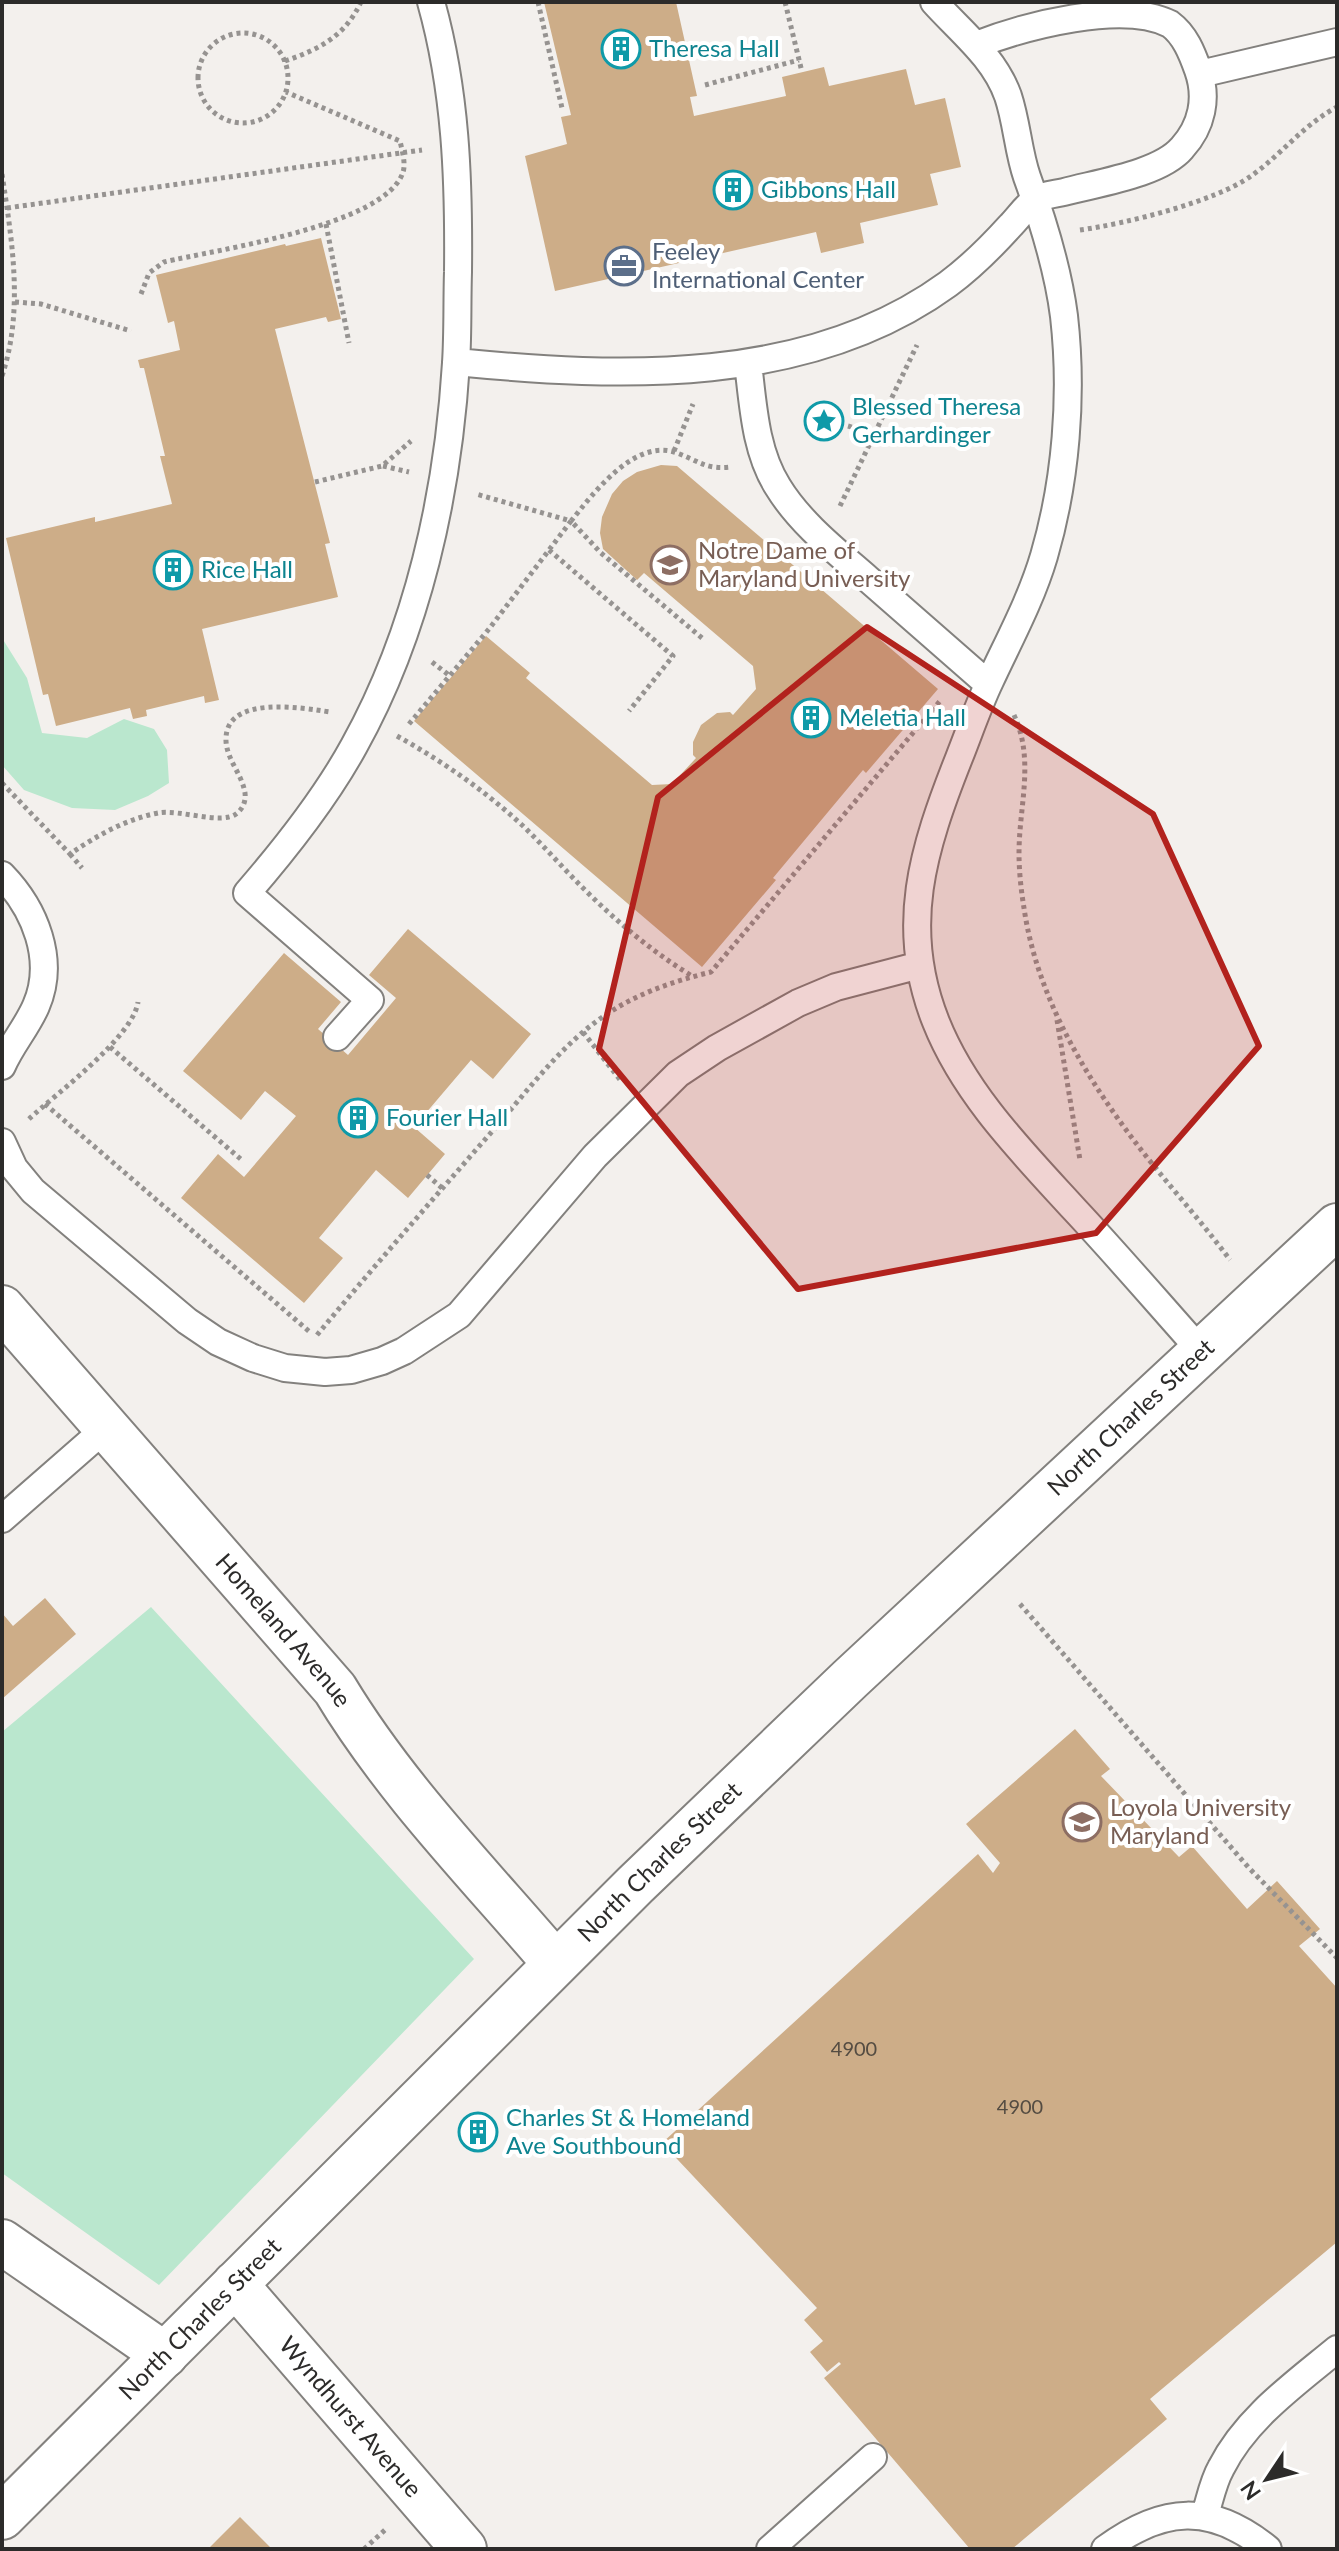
<svg xmlns="http://www.w3.org/2000/svg" width="1339" height="2551" viewBox="0 0 1339 2551" font-family="Lato,sans-serif">
<rect width="100%" height="100%" fill="#f3f0ed"/>
<path fill="#bae7ce" d="M2,638L27,678L42,733L87,738L124,719L154,729L167,750L169,783L148,796L115,810L72,808L24,790L2,765Z
M151,1607L474,1959L159,2285L2,2173V1732Z"/>
<path fill="#cdad88" d="M544,2H676L697,96L690,97L694,116L786,96L782,77L824,67L829,86L906,69L915,105L945,98L961,167L930,174L938,205L860,223L864,243L821,253L816,232L555,291L525,156L567,144L561,117L571,115Z
M321,238L341,319L328,322L326,317L275,329L330,543L325,544L338,597L202,629L219,700L205,703L204,696L146,710L147,716L133,719L130,708L56,726L48,694L43,695L6,538L95,517V522L172,504L160,456H165L144,368H140L138,360L180,350L174,321L168,323L156,275L285,244L286,246Z
M661,465L677,466L938,689L866,773L863,770L773,878L776,880L702,967L414,721L486,636L530,673L526,678L652,785L672,784L696,758L693,755V742L701,725L717,713L730,712L733,715L756,689L753,666L644,573L637,580L603,549L600,533L602,517L612,494L623,481L637,472Z
M408,929L531,1034L493,1079L471,1060L414,1127L445,1154L408,1198L376,1170L319,1238L343,1258L304,1303L181,1198L218,1154L244,1177L296,1116L265,1091L241,1120L183,1071L284,953L341,1002L318,1029L348,1055L396,998L369,975Z
M45,1598L76,1634L2,1699V1613L13,1626Z
M1075,1729L1110,1769L1101,1776L1179,1857L1192,1846L1247,1909L1277,1881L1320,1929L1299,1946L1337,1988V2242L1150,2399L1167,2419L1012,2549H970L824,2378L841,2364L839,2362L827,2372L810,2352L823,2341L804,2320L817,2308L662,2143L978,1854L993,1873L1000,1863L966,1824Z
M482,2118L492,2129L473,2146L464,2135Z
M240,2517L272,2549H208Z"/>
<g fill="none" stroke-linecap="round" stroke-linejoin="round">
<g stroke="#83817e" stroke-width="30">
<path id="service" d="M934,2C961,32 994,57 1008,96C1017,123 1018,151 1027,177C1043,221 1058,269 1064,316C1073,395 1066,481 1044,556C1031,600 1009,640 990,681C978,706 969,733 959,758C923,849 898,927 936,1022C965,1095 1023,1153 1075,1210C1118,1256 1159,1304 1201,1351
M1200,74L1337,42
M456,362C620,378 808,386 948,284C971,267 991,247 1010,226C1018,218 1026,206 1035,200C1042,195 1056,194 1064,192C1097,183 1160,174 1182,148C1202,126 1208,98 1198,70C1192,53 1185,35 1170,24C1122,0 1025,26 976,45
M748,363C753,404 755,451 778,487C800,523 836,551 868,579C908,614 948,649 988,684
M2,875C35,909 56,960 36,1006C27,1027 11,1045 2,1066
M337,1037L370,1000L247,893C286,848 325,799 354,746C418,631 448,494 456,363C458,333 457,302 458,272C459,180 456,91 431,2
M2,1142L14,1168L33,1191L187,1321L218,1342L253,1358L285,1368L325,1372L351,1370L382,1361L404,1351L459,1315L595,1156L678,1074L717,1048L798,1003L836,987L920,965
M2,1519L106,1428
M1205,2515C1210,2499 1213,2482 1221,2468C1246,2418 1296,2383 1337,2349
M770,2549L873,2457
M1105,2549C1163,2506 1211,2503 1268,2549"/>
</g>
<g stroke="#83817e" stroke-width="48">
<g id="tertiary">
<path id="s1" d="M2,1308L335,1689C396,1790 479,1874 555,1963"/>
<path d="M2,2242L165,2355"/>
<path id="s2" d="M235,2284L464,2549"/>
</g>
</g>
<g stroke="#83817e" stroke-width="48">
<g id="primary">
<path id="s3" d="M2,2517L635,1885L850,1679L1337,1226"/>
</g>
</g>
<path stroke="#969391" stroke-width="5" stroke-dasharray="4 4" stroke-linecap="butt" d="M538,2L562,108
M785,2L802,72
M198 78a45 45 0 1 1 90 0a45 45 0 1 1-90 0Z
M285,61C320,49 345,36 361,2
M705,85L799,60
M2,174C12,241 24,310 2,376
M7,208L422,150
M326,224L349,343
M1080,230C1124,224 1215,202 1251,176C1281,155 1303,125 1337,107
M141,294L149,273L164,262C214,250 386,226 403,172C406,164 402,150 400,141L286,92
M15,302L41,304L131,331
M848,426L876,434
M674,451L693,404
M383,466L409,472
M315,482L382,466L411,441
M840,506L917,345
M549,550L673,656L629,711
M702,638L601,553L571,521C593,494 635,437 677,453C699,461 706,470 731,467
M432,662L450,676
M1014,715C1035,760 1019,806 1019,853C1019,871 1021,890 1024,908C1037,998 1087,1080 1142,1151C1171,1188 1202,1222 1230,1260
M409,724L489,629L571,521L476,494
M397,736C442,761 484,790 522,825C543,845 562,867 582,887C616,921 651,951 692,976
M2,783L70,854C96,836 126,819 158,813C179,809 221,825 236,814C243,809 246,801 245,793C242,774 227,760 226,741C224,694 303,708 330,712
M70,854L82,868
M1057,1020L1080,1160
M583,1032L621,1081
M110,1047L243,1161
M45,1104L311,1333
M29,1119C57,1093 133,1037 138,1002
M427,1175L442,1188
M317,1335C375,1265 435,1197 495,1128C530,1088 564,1041 610,1012C641,992 675,981 711,972L940,701
M1020,1604L1249,1868L1337,1958
M364,2549L385,2530"/>
<use href="#service" stroke="#fff" stroke-width="26"/>
<use href="#tertiary" stroke="#fff" stroke-width="44"/>
<use href="#primary" stroke="#fff" stroke-width="44"/>
</g>
<path fill="#b2221d" fill-opacity="0.2" stroke="#b2221d" stroke-width="6" stroke-linejoin="round" d="M867,627L1153,814L1259,1046L1096,1233L798,1289L599,1049L658,797Z"/>
<defs>
<g id="building-ring" transform="scale(2)"><circle r="9.5" fill="#fff" stroke="#0f9aa8" stroke-width="1.5"/><path d="M-4-6H4V6H1V3H-1V6H-4ZM-2.5-4.3h1.7v1.8h-1.7ZM.8-4.3h1.7v1.8H.8ZM-2.5-1h1.7V.8h-1.7ZM.8-1h1.7V.8H.8Z" fill="#0f9aa8"/></g>
<g id="office-ring" transform="scale(2)"><circle r="9.5" fill="#fff" stroke="#5c6f8a" stroke-width="1.5"/><path d="M-6-3h4V-5.5h4V-3h4V5H-6ZM-1-4.5V-3h2v-1.5ZM-6 0V1H6V0Z" fill="#5c6f8a"/></g>
<g id="sight-ring" transform="scale(2)"><circle r="9.5" fill="#fff" stroke="#0f9aa8" stroke-width="1.5"/><path d="M0-6L1.8-2.2L6-1.7L2.9 1.2L3.7 5.4L0 3.3L-3.7 5.4L-2.9 1.2L-6-1.7L-1.8-2.2Z" fill="#0f9aa8"/></g>
<g id="university-ring" transform="scale(2)"><circle r="9.5" fill="#fff" stroke="#8d6e63" stroke-width="1.5"/><path d="M0-5L7-2L0 1L-7-2ZM-4 1L0 2.5L4 1V4Q0 6-4 4Z" fill="#8d6e63"/></g>
</defs>
<g fill-rule="evenodd">
<use href="#building-ring" x="621" y="49"/>
<use href="#building-ring" x="733" y="190"/>
<use href="#office-ring" x="624" y="266"/>
<use href="#sight-ring" x="824" y="421"/>
<use href="#university-ring" x="670" y="565"/>
<use href="#building-ring" x="173" y="570"/>
<use href="#building-ring" x="811" y="718"/>
<use href="#building-ring" x="358" y="1118"/>
<use href="#university-ring" x="1082" y="1822"/>
<use href="#building-ring" x="478" y="2132"/>
</g>
<g text-anchor="middle" stroke-width="8" stroke-linejoin="round" paint-order="stroke">
<g font-size="20" fill="#544c42">
<text x="854" y="2056">4900</text>
<text x="1020" y="2114">4900</text>
</g>
<g font-size="24" fill="#0d838f" stroke="#fff" text-anchor="start">
<text x="649" y="57">Theresa Hall</text>
<text x="761" y="198">Gibbons Hall</text>
<text x="852" y="415">Blessed Theresa<tspan x="852" dy="28">Gerhardinger</tspan></text>
<text x="201" y="578">Rice Hall</text>
<text x="839" y="726">Meletia Hall</text>
<text x="386" y="1126">Fourier Hall</text>
<text x="506" y="2126">Charles St &amp; Homeland<tspan x="506" dy="28">Ave Southbound</tspan></text>
</g>
<g font-size="24" fill="#4e5e75" stroke="#fff" text-anchor="start">
<text x="652" y="260">Feeley<tspan x="652" dy="28">International Center</tspan></text>
</g>
<g font-size="24" fill="#785e54" stroke="#fff" text-anchor="start">
<text x="698" y="559">Notre Dame of<tspan x="698" dy="28">Maryland University</tspan></text>
<text x="1110" y="1816">Loyola University<tspan x="1110" dy="28">Maryland</tspan></text>
</g>
<g font-size="24" fill="#2c2b2a" stroke="#fff">
<text dy="8" stroke="none"><textPath href="#s3" startOffset="1576">North Charles Street</textPath></text>
<text dy="8" stroke="none"><textPath href="#s1" startOffset="428">Homeland Avenue</textPath></text>
<text dy="8" stroke="none"><textPath href="#s3" startOffset="928">North Charles Street</textPath></text>
<text dy="8" stroke="none"><textPath href="#s3" startOffset="280">North Charles Street</textPath></text>
<text dy="8" stroke="none"><textPath href="#s2" startOffset="176">Wyndhurst Avenue</textPath></text>
</g>
</g>
<rect width="1339" height="2551" fill="none" stroke="#2c2b2a" stroke-width="8"/>
<g transform="translate(1267 2479) rotate(235)" stroke="#ffffff" stroke-width="6" paint-order="stroke">
<path d="M0-6L14 30L0 20L-14 30Z" fill="#2c2b2a"/>
<text y="-12" font-size="22" font-weight="bold" text-anchor="middle" fill="#2c2b2a">N</text>
</g>
</svg>
